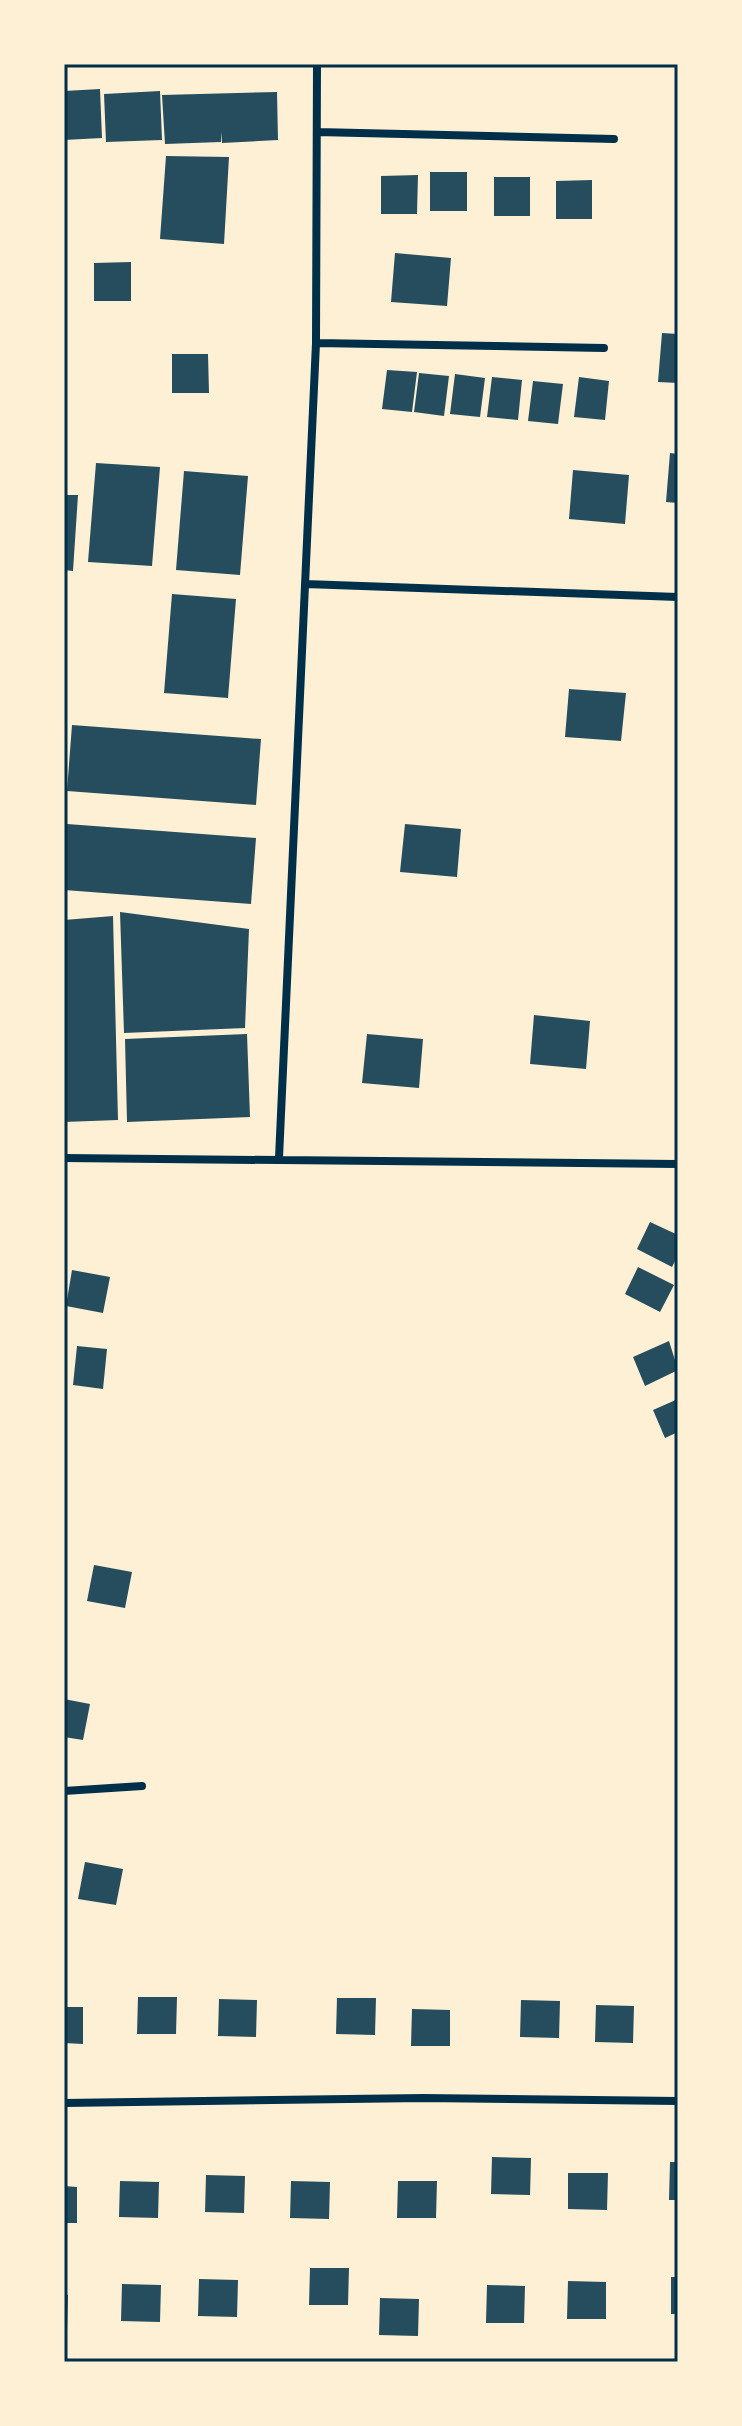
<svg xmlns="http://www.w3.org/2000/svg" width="742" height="2426" viewBox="0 0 742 2426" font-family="'PT Sans Narrow',sans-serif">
<rect width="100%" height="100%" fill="#fdf0d5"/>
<path fill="#264d5e" d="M100,89L102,138L64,140V91Z
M160,91L162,140L106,142L104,94Z
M277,92L278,140L222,143V132L221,142L165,144L162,95Z
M166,156L229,157L224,244L160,239Z
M430,172H467V211H430Z
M418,175L417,214H381V176Z
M494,177H530V216H494Z
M592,180V219H556V181Z
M395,253L451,258L447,306L391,302Z
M131,262V301H94V263Z
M662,333L678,334V383L658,382Z
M172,354H208L209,393H172Z
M387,370L417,372L412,412L382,409Z
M419,373L449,376L444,416L414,412Z
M455,374L485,378L480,417L450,414Z
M492,377L522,380L518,420L487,417Z
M579,377L609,381L605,420L574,417Z
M533,381L563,384L558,424L528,421Z
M670,453L678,454V503L666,502Z
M96,463L160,467L152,566L88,562Z
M573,470L629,475L625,524L569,519Z
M184,471L248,476L240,575L176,570Z
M64,495H78L73,571L64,570Z
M172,594L236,599L228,698L164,693Z
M569,689L626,693L621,741L565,737Z
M72,725L261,739L256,805L67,791Z
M67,824L256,838L251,904L64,890Z
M405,824L461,829L457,877L400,872Z
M120,912L249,929L245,1028L124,1033Z
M113,916L118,1120L64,1122V920Z
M534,1015L590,1021L586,1069L530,1064Z
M247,1034L250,1117L127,1122L125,1039Z
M367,1034L423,1039L419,1088L362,1083Z
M650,1222L678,1235V1255L672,1267L637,1249Z
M638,1267L674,1285L660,1312L625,1294Z
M72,1270L110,1277L103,1313L66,1306Z
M669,1341L678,1370L645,1386L633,1357Z
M77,1346L107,1349L103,1389L73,1385Z
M678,1399V1432L665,1438L653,1410Z
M94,1565L132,1572L125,1608L87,1601Z
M64,1699L90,1704L83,1740L64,1737Z
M85,1862L123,1869L116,1905L78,1899Z
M138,1997H177L176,2034H137Z
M337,1998H376L375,2035L336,2034Z
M219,1999L257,2000L256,2037L218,2036Z
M521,2000L560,2001L559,2038L520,2037Z
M596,2005L634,2006L633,2043L595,2042Z
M64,2007H83V2044L64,2043Z
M412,2009L450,2010V2046H411Z
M492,2157L531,2158L530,2195L491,2194Z
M670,2162H678V2200H669Z
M568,2173H608L607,2210L568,2209Z
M206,2175L245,2176L244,2213L205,2212Z
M120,2181L159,2182L158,2218L119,2217Z
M291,2181L330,2182L329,2219L290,2218Z
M398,2181H437L436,2218H397Z
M64,2186L77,2187V2223H64Z
M310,2268H349L348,2305H309Z
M671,2277H678V2314H671Z
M199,2279L238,2280L237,2317L198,2316Z
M568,2281L606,2282V2319H567Z
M122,2284L161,2285L160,2322L121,2321Z
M487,2285L525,2286L524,2323H486Z
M64,2294L68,2295L67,2331H64Z
M380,2298L419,2299L418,2336L379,2335Z"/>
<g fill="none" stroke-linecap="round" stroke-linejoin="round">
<path stroke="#003049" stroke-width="8" d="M317,132L614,139
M316,343L604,348
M305,584L678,597
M64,1158L678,1164
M279,1158L316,343L317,64
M64,1791L142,1786
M64,2103L423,2098L678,2101"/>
</g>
<rect width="742" height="2426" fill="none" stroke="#fdf0d5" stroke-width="132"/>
<rect x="66" y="66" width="610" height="2294" fill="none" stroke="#003049" stroke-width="3"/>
</svg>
